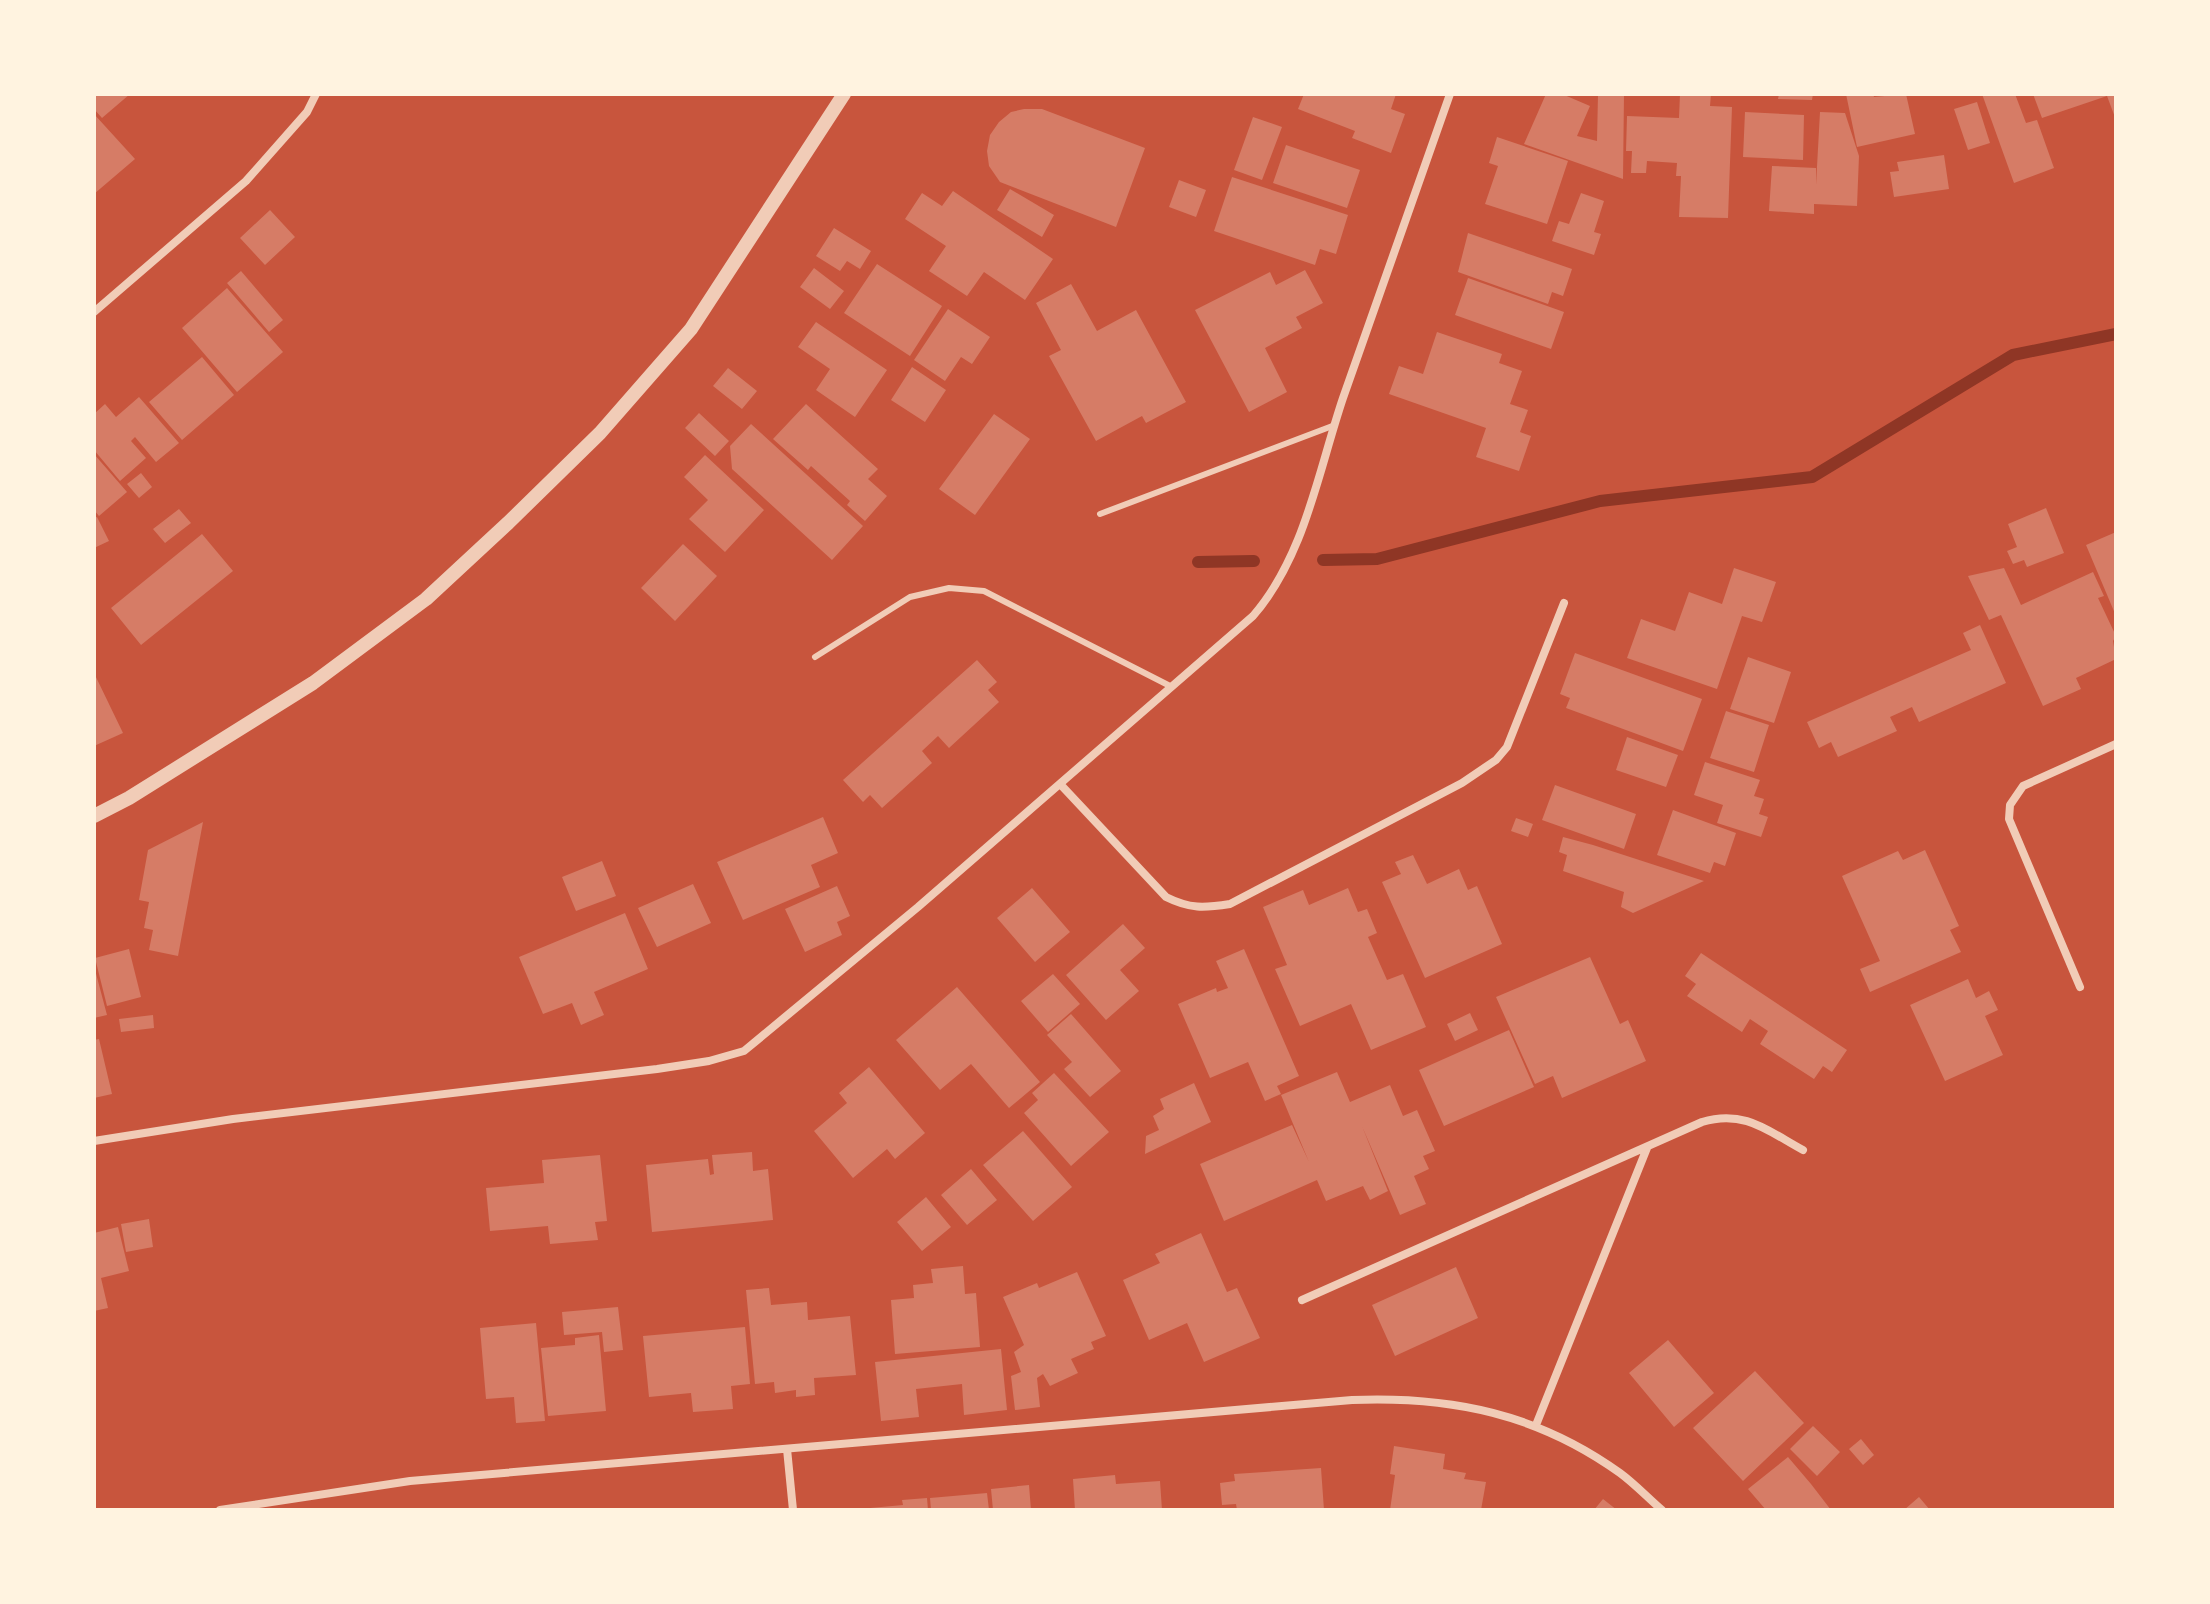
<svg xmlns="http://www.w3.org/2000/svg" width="2210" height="1604" viewBox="0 0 2210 1604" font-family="Jost,sans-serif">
<rect width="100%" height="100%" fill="#c8553d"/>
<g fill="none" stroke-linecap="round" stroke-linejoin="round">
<path stroke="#8f3625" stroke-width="12" d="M1323,560L1377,559L1600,501L1812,477L2013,355L2116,334
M1198,562L1254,561"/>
</g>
<path fill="#d67c66" d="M94,94H130L102,118L94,109Z
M1304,94H1396L1391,109L1405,114L1391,153L1352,138L1355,131L1298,109Z
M1546,94H1562L1590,106L1577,136L1597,141L1598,94H1624L1623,179L1524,144Z
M1680,94H1711L1710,106L1732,107L1728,218L1679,217L1681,176H1676L1677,163L1647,161L1646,173H1631L1632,151H1626L1627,116L1679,118Z
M1779,94H1813L1812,100L1778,99Z
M1846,94H1873L1874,97L1906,94L1915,134L1857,147Z
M1982,94H2015L2026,123L2037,120L2054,168L2014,183Z
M2033,94H2116V120L2107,96L2042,118Z
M1977,102L1990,143L1968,150L1954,109Z
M1024,109H1042L1145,148L1116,227L1000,182L989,166L987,151L990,135L999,122L1011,112Z
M1745,112L1804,115L1803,160L1743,157Z
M1820,112L1845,113L1859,156L1857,206L1814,204V214L1769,211L1772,166L1816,168V185Z
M94,114L135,159L94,194Z
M1253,117L1282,127L1262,180L1234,170Z
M1497,137L1568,161L1547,224L1485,204L1498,166L1489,163Z
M1286,145L1360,170L1347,208L1273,183Z
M1944,155L1949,189L1894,197L1890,172L1899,171L1897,162Z
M1232,177L1348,215L1336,254L1320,249L1315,265L1214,231Z
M1179,180L1206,190L1196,217L1169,207Z
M1010,189L1054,215L1042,237L997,210Z
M953,191L1053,259L1025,300L984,272L967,296L929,271L946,246L905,219L922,193L942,206Z
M1581,193L1604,201L1594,232L1601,234L1594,255L1552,241L1559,221L1569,224Z
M270,210L295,237L265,265L240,238Z
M834,228L871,251L860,269L847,261L840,271L816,256Z
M1468,233L1572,269L1563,296L1552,292L1548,304L1458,272Z
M877,264L942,306L910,356L844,313Z
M814,268L844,291L830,309L800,287Z
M1305,270L1323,303L1296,317L1302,328L1265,348L1287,392L1249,412L1195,310L1270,272L1276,285Z
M241,271L283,320L269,332L227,283Z
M1468,278L1564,312L1551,349L1455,315Z
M1071,284L1097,331L1136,310L1186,402L1146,423L1142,416L1096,441L1049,356L1061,350L1036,303Z
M227,288L283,352L237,392L182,328Z
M948,309L990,337L972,364L961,357L945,381L914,360Z
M816,322L887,370L855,417L816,390L830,369L798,347Z
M1437,332L1502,354L1499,363L1522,371L1510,404L1528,410L1520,432L1531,436L1519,471L1476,457L1486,428L1389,394L1399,366L1423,374Z
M202,357L234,395L182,440L149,402Z
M912,367L946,390L925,422L891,400Z
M728,368L757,391L742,409L713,386Z
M139,397L179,443L156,462L135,437L131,441L146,458L120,481L94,450V414L105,404L116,417Z
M806,404L878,469L868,479L887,496L865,521L847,505L850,501L811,466L808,470L773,439Z
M699,413L729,441L715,456L685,428Z
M994,414L1030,439L975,515L939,489Z
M751,424L863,526L832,560L732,469L730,446Z
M94,454L127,492L99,516L94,510Z
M705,455L764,510L725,552L689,519L708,500L684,477Z
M141,473L152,487L139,498L127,484Z
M2046,508L2064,553L2027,567L2024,560L2013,564L2007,551L2017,547L2008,524Z
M179,509L191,523L165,543L153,529Z
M97,517L109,541L94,548V518Z
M2116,532V616L2086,545Z
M202,534L233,571L141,645L111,608Z
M683,544L717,576L675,621L641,588Z
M1734,568L1776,582L1762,622L1742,616L1717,689L1627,658L1641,619L1675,631L1689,592L1722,604Z
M2004,568L2021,605L2093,572L2104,596L2098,598L2116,636L2113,641L2116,659L2076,678L2081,689L2043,706L2001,615L1989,620L1968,576Z
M1980,625L2006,683L1919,722L1912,707L1890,717L1897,731L1838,757L1831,742L1819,748L1807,722L1971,650L1963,633Z
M1575,653L1702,699L1683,751L1566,708L1570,698L1560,694Z
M1748,657L1791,672L1774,723L1730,709Z
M977,660L997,682L988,690L999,702L949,748L938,736L922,751L932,763L882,808L870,795L863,802L843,780Z
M94,673L123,733L94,746Z
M1726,711L1769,725L1754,772L1710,758Z
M1627,737L1678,755L1666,787L1616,770Z
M1705,762L1760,780L1754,796L1764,799L1759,814L1768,817L1761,837L1717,823L1723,805L1694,795Z
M1555,785L1636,814L1624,849L1542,820Z
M1673,810L1736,833L1725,866L1714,862L1710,873L1657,855Z
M823,817L838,853L811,865L820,887L743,920L717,862Z
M1516,818L1533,824L1528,837L1511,831Z
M203,822L178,956L149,950L153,930L144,928L149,902L139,900L148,850Z
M1563,837L1593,845L1704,881L1633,913L1621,907L1624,892L1563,871L1567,855L1559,852Z
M1925,850L1959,926L1950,930L1961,952L1870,992L1860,969L1880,961L1842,876L1898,851L1903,860Z
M1413,855L1427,884L1459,869L1468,890L1477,886L1502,944L1425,978L1382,882L1401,874L1395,862Z
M602,861L616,896L576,911L562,877Z
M693,884L711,923L657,947L638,908Z
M837,886L850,916L837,922L842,935L805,952L785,909Z
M1032,888L1070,932L1035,962L997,918Z
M1348,888L1358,912L1367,909L1377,933L1368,937L1387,980L1403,974L1426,1027L1371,1050L1351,1004L1300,1026L1275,969L1287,965L1263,907L1303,890L1309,905Z
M625,913L648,969L594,992L604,1015L581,1025L572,1003L543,1014L519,957Z
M1123,924L1145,948L1120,970L1139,991L1106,1020L1066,975Z
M129,949L141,997L107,1006L95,958Z
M1244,949L1299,1076L1277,1086L1281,1094L1265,1101L1248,1062L1210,1078L1178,1004L1216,988L1217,992L1228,988L1216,961Z
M1701,953L1847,1050L1832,1072L1823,1066L1814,1079L1760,1044L1768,1031L1750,1019L1742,1032L1687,996L1696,984L1685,976Z
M1590,957L1620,1024L1628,1020L1646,1061L1562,1098L1553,1076L1535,1084L1496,997Z
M94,966L107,1015L94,1018Z
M1053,974L1080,1004L1048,1032L1021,1001Z
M1968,979L1976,998L1989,991L1998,1010L1985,1016L2003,1055L1945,1081L1910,1005Z
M957,987L1040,1082L1009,1108L971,1064L940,1090L896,1040Z
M1470,1013L1478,1030L1455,1041L1447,1024Z
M1071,1014L1121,1071L1090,1097L1064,1069L1072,1062L1047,1035Z
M153,1015L154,1028L121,1032L119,1019Z
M1509,1030L1534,1087L1444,1126L1419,1070Z
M99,1039L112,1094L94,1098V1040Z
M869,1067L925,1133L895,1159L887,1149L853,1178L814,1131L847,1103L839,1093Z
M1337,1072L1350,1102L1390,1085L1403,1116L1417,1110L1435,1151L1423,1156L1429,1169L1414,1176L1426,1204L1400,1215L1362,1126L1388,1191L1370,1200L1363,1186L1326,1201L1317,1180L1224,1221L1200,1164L1292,1125L1309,1162L1281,1095Z
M1054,1073L1109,1132L1071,1166L1024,1113L1038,1100L1032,1093Z
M1194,1083L1211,1122L1145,1154L1146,1136L1159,1130L1153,1116L1164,1109L1160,1099Z
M1023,1131L1072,1187L1033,1221L983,1165Z
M752,1152L753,1171L768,1169L773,1220L652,1232L646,1165L708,1159L710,1175L714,1174L712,1155Z
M600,1155L607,1221L595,1222L598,1240L550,1244L548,1226L490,1231L486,1188L544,1183L542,1160Z
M971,1169L997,1200L967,1225L941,1195Z
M926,1197L951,1227L922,1251L897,1222Z
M149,1219L153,1247L126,1252L121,1224Z
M118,1227L129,1271L101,1278L108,1308L94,1311V1233Z
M1201,1233L1227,1292L1237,1288L1260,1338L1204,1362L1187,1323L1149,1340L1123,1280L1160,1263L1155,1254Z
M963,1266L965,1294L976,1293L980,1347L895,1354L891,1300L914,1298L913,1285L933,1283L931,1269Z
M1456,1267L1478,1318L1395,1356L1372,1305Z
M1077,1272L1106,1336L1091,1342L1094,1349L1071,1359L1078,1373L1050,1386L1043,1374L1037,1378L1040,1407L1015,1410L1011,1376L1021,1372L1014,1352L1024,1345L1003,1297L1037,1283L1039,1288Z
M769,1288L771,1305L807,1302L808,1320L850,1316L856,1375L814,1378L815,1395L796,1397V1390L775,1393L774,1382L755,1384L746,1290Z
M618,1307L623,1350L604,1352L602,1332L564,1335L562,1312Z
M536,1323L545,1421L516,1423L514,1397L486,1399L480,1328Z
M745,1327L750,1384L731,1386L733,1409L693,1412L691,1393L649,1397L643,1336Z
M599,1335L606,1411L548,1416L541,1348L575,1345V1338Z
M1668,1340L1714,1393L1674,1427L1629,1373Z
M1001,1349L1007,1410L964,1415L962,1384L916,1389L919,1417L881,1421L875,1362Z
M1755,1371L1804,1423L1743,1481L1693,1428Z
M1813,1426L1840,1452L1817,1476L1790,1449Z
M1861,1439L1874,1455L1863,1465L1849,1449Z
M1394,1446L1445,1454L1443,1469L1466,1473L1464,1479L1486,1482L1481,1510H1390L1395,1475L1390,1474Z
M1788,1457L1811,1484L1831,1510H1766L1748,1489Z
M1321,1468L1324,1510H1237L1236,1504L1222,1505L1220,1483L1235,1481L1234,1474Z
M1115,1475L1116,1484L1160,1481L1162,1510H1075L1073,1479Z
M1029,1485L1031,1510H993L991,1489Z
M987,1493L989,1510H931L930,1498Z
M1919,1497L1930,1510H1904Z
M927,1498L928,1510H870V1508L903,1505L902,1500Z
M1603,1499L1617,1510H1594Z"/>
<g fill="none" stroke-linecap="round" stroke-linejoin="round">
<path stroke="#f1ccb7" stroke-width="6" d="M1100,514L1335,425
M815,657L910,597L949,588L984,591L1172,687"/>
<path stroke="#f1ccb7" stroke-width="8" d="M94,312L246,181L307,112L316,94
M1061,785L1166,897C1190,909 1204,908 1230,904L1462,783L1496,760L1507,747L1564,603
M2080,987L2009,819L2010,805L2023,786L2116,744
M94,1141L233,1119L657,1069L709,1061L744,1051L918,907L1253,616C1305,556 1318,472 1343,398C1378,297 1415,196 1450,94
M1302,1300L1702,1122C1744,1109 1768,1131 1803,1150
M1536,1425L1647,1148
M787,1449L793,1510
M220,1510L410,1481L1352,1400C1452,1396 1538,1414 1620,1473C1635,1484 1648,1498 1662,1510"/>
<path stroke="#f1ccb7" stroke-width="14" d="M94,816L129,798L313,683L426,599L508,523L600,433L691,329L844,94"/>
</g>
<rect width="2210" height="1604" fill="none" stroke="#fff3e0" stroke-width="192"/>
</svg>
